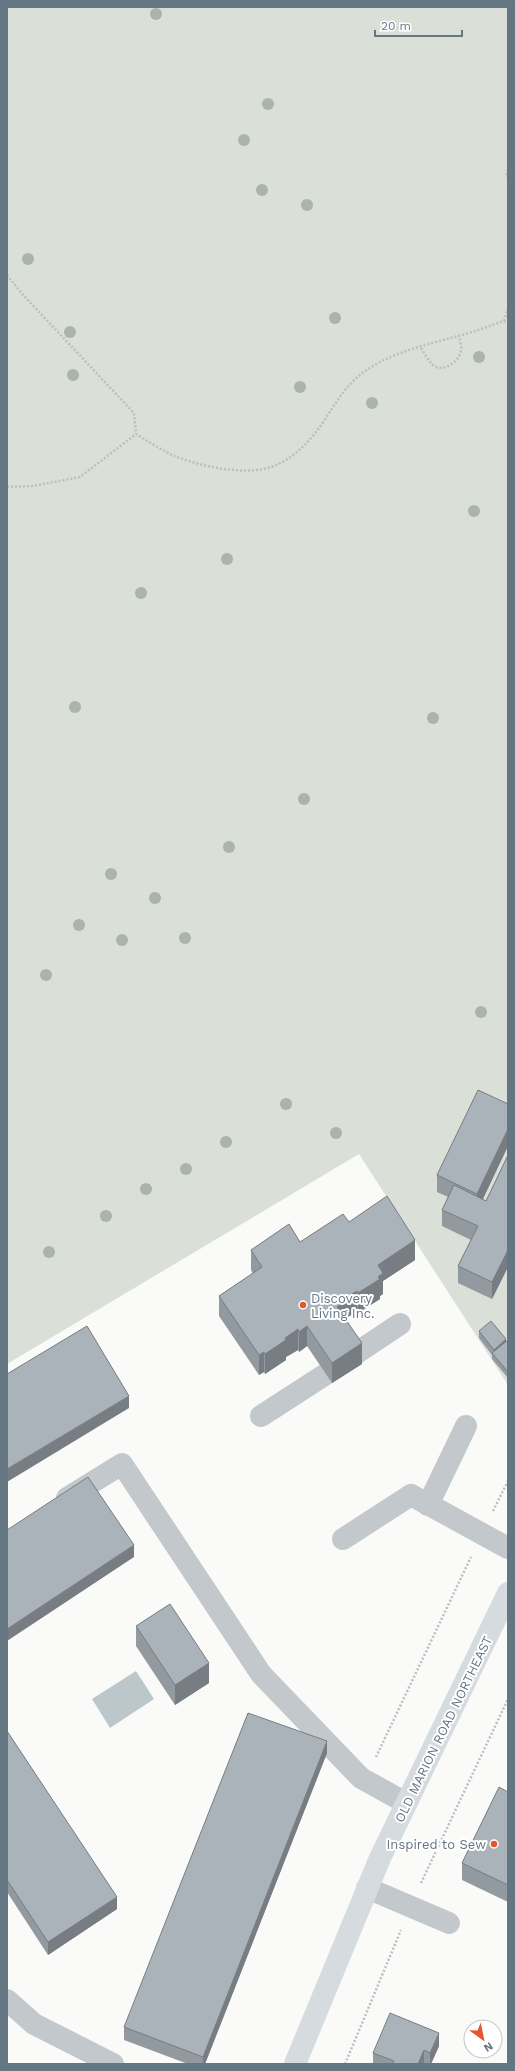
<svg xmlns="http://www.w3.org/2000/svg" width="515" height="2071" viewBox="0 0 515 2071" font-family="'Work Sans',sans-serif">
<rect width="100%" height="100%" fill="#fafaf8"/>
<path fill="#dadfd7" d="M7,7H508V1385L359,1154L7,1364Z"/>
<path fill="#bbc7cb" d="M136,1671L154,1699L110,1728L92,1699Z"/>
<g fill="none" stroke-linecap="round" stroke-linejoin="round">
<path stroke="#bbbfc2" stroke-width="2.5" stroke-dasharray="2 2" stroke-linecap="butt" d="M508,170L506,173L508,180
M7,275L24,296L134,413L136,434
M504,321L508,308
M421,348C425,354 428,361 434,366C444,372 459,362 461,351C462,347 460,340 459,336
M7,487L33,486L80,477L136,434C147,441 159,448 170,454C196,466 247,477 274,466C291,459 304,447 316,432C330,414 341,390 360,375C387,353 426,345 458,336C474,332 489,326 504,321L508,322
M493,1511L508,1481
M376,1757L471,1557
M421,1883L508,1699
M345,2064L401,1930"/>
<path stroke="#c3c8cc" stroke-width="22" d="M355,1354L400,1324
M261,1416L326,1374
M67,1498L122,1464L261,1674L361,1778L406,1803
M428,1505L466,1426
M343,1539L411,1495L508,1548
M367,1888L449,1923
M7,2000L34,2024L113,2064"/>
<path stroke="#d6dbdf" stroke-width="22" d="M295,2064L380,1858L508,1593"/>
</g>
<g fill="#aab4a7">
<circle cx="156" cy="14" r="6"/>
<circle cx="268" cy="104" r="6"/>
<circle cx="244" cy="140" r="6"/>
<circle cx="262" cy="190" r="6"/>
<circle cx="307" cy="205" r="6"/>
<circle cx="28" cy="259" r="6"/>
<circle cx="335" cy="318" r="6"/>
<circle cx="70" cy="332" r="6"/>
<circle cx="479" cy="357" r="6"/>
<circle cx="73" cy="375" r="6"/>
<circle cx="300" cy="387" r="6"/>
<circle cx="372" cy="403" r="6"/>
<circle cx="474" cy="511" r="6"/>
<circle cx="227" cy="559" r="6"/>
<circle cx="141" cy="593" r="6"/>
<circle cx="75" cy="707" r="6"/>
<circle cx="433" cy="718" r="6"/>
<circle cx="304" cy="799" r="6"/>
<circle cx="229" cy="847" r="6"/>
<circle cx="111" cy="874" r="6"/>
<circle cx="155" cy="898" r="6"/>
<circle cx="79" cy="925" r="6"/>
<circle cx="185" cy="938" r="6"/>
<circle cx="122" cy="940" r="6"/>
<circle cx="46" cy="975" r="6"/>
<circle cx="481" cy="1012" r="6"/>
<circle cx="286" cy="1104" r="6"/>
<circle cx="336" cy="1133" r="6"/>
<circle cx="226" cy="1142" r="6"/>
<circle cx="186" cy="1169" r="6"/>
<circle cx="146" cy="1189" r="6"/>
<circle cx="106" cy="1216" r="6"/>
<circle cx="49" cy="1252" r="6"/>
</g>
<path fill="#929a9f" d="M508,1104V1146L483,1199L486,1201L508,1155V1267L492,1299L458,1283V1266L471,1240L442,1226V1210L448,1197L437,1192V1175Z
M349,1222L415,1260L383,1281V1294L380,1296V1299L358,1313L357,1311L345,1319L362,1364L332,1383L307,1346L299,1352L298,1350L286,1357V1360L265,1374L264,1372L259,1375L219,1316V1296L253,1274L251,1270V1250L300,1242Z
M479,1331L506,1341L508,1340V1378L492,1359V1355L479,1338Z
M136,1626L209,1683L175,1705L136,1646Z
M7,1731L117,1909L48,1955L7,1892Z
M327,1753L205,2064H188L124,2040V2027Z
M508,1792V1902L462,1880V1863Z
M439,2046L431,2064H427L424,2063L423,2064H373V2053Z"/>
<path fill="#777d82" d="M508,1129V1146L477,1211V1194Z
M415,1240V1260L383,1281V1294L380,1296V1299L358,1313V1293L378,1265Z
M508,1250V1267L492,1299V1282Z
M357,1291V1311L345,1319L337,1307L344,1299Z
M307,1326V1346L299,1352V1332Z
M298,1329V1350L286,1357V1360L265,1374V1354L285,1338Z
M506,1339V1346L494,1354V1350Z
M362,1343V1364L332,1383V1363Z
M264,1352V1372L259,1375V1355Z
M129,1396V1408L7,1482V1469Z
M134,1545V1557L7,1641V1629Z
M209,1663V1683L175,1705V1685Z
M327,1741V1753L205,2064H203V2057Z
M117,1897V1909L48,1955V1942Z
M439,2033V2046L431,2064H430V2053Z
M424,2050V2063L423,2064H418Z"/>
<path fill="#aab3b9" stroke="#777d82" d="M478,1090L508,1104V1129L477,1194L437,1175Z
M508,1155V1250L492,1282L458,1266L478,1226L442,1210L454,1185L486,1201Z
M387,1196L415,1240L378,1265L383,1273L378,1277L380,1279L358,1293L357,1291L344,1299L345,1301L337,1307L362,1343L332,1363L307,1326L299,1332L298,1329L285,1338L286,1340L265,1354L264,1352L259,1355L219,1296L262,1267L251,1250L289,1224L300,1242L343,1214L349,1222Z
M491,1321L506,1339L494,1350L479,1331Z
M87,1326L129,1396L7,1469V1374Z
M508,1340V1372L492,1353Z
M88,1477L134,1545L7,1629V1530Z
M170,1604L209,1663L175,1685L136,1626Z
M248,1713L327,1741L203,2057L124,2027Z
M7,1731L117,1897L48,1942L7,1880Z
M499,1787L508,1792V1885L462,1863Z
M390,2013L439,2033L430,2053L424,2050L418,2064H393L394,2061L373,2053Z"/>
<g fill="#e4572e" stroke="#fff" stroke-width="1.5">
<circle cx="303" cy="1305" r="4"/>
<circle cx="494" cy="1844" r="4"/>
</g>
<g text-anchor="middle" stroke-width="4" stroke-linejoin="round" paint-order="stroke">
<g font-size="13" fill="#657683" stroke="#fff" text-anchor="start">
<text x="311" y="1303">Discovery<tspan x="311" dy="15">Living Inc.</tspan></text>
<text x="486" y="1849" text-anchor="end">Inspired to Sew</text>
</g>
<g font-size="13" fill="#657683" stroke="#fff">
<text transform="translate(443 1729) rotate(-64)" y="5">OLD MARION ROAD NORTHEAST</text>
</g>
</g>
<rect width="515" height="2071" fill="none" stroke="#657683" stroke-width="16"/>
<g transform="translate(483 2039) rotate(147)"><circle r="19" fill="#ffffff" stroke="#c1c8cd"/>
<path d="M0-3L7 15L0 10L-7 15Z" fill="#e4572e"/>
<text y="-6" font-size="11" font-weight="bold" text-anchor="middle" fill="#657683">N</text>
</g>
<path d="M375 30v6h87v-6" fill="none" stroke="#657683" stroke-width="2"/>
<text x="381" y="30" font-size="12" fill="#657683" stroke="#ffffff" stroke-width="3" paint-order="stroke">20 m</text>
</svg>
